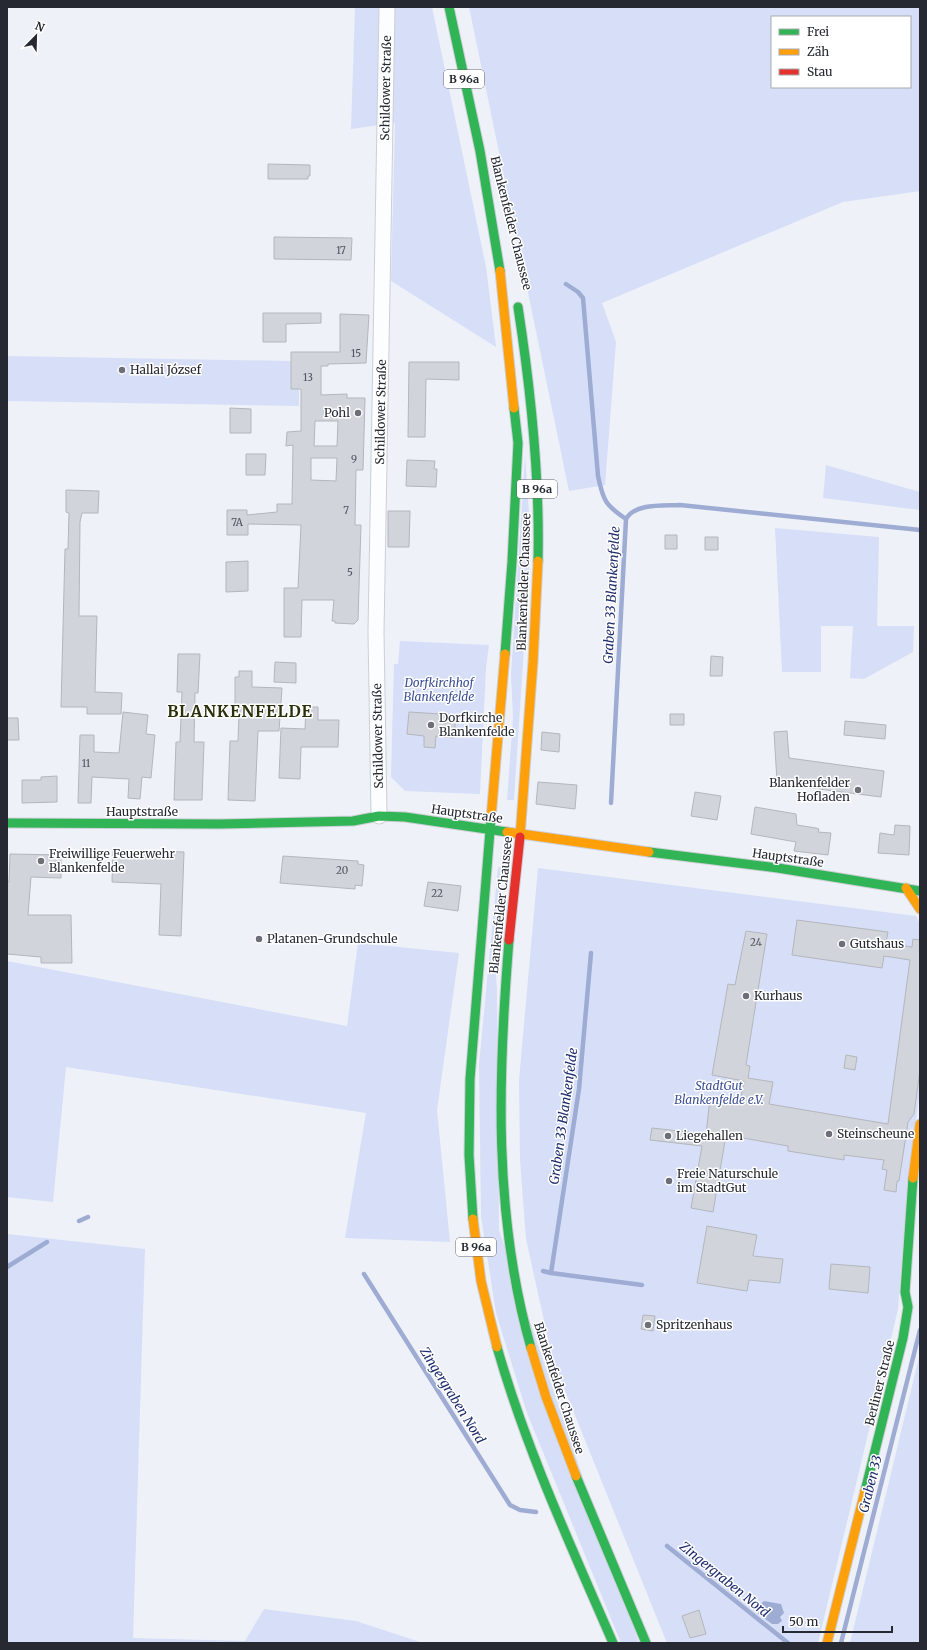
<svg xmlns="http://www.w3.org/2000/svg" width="927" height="1650" viewBox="0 0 927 1650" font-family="Merriweather,serif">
<rect width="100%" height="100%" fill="#eef1f8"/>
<path fill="#d6dff7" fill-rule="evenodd" d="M355,7H432L486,267L496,347L391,281L395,123L351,129Z
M469,7H920V191L843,202L602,303L616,342L605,485L569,491ZM772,17H910V87H772Z
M7,356L291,361V389H299V406L7,401Z
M525,456L531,541L514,800H507L513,717L511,675Z
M826,465L920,492V510L823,498Z
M775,528L879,537L877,626H914L913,652L864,679L850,678L853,626H821V672H782Z
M400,641L489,645L486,668L480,794L405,791L391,777L394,664H398Z
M498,867L503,868L495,964L497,989L499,1230L639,1643H621L527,1413L496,1313L481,1216L479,1064Z
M538,868L916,916L920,924V1091L909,1171L898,1309L818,1643H667L553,1361L526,1239L520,1160L519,1080Z
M358,943L459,953L437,1110L450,1242L345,1238L366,1113L66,1067L53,1202L7,1197V961L347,1026Z
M7,1234L145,1249L133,1638L245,1641L264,1609L356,1621L423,1643H7Z
M920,1353V1643H850Z"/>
<path fill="#9eacd4" d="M764,1601L781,1604L784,1613L780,1617L782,1621L778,1624H772L758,1614V1607Z"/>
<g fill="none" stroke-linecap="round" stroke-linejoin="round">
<path stroke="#9eacd4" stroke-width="4.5" d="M566,284L578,292L583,298L598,476C603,500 605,505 626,519
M611,803L626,519C635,503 663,506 680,505L920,530
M79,1221L88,1217
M7,1267L47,1242
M543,1271L551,1273L579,1089L591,953
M551,1273L642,1285
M364,1274L510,1505L520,1510L536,1512
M667,1546L788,1643
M841,1643L920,1330"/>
</g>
<path fill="#d1d4db" stroke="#b4b6bd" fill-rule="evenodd" d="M268,164L310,165V176H308V179H268Z
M274,237L352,238L351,260L274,259Z
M263,313H321V323L286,324V342H263Z
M340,314L369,315L366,363L328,364V366H321V395L347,394V398H365L363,470H356L355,525H361L358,620L354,624L335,623V621H332L334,600H302L301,637H284V588H298L301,525L248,524V535H227V510H247V515L277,512V504H292L293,445L286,446L287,432L301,431V389H291V352H340ZM315,421H338L337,446H314ZM311,458H337L336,481L311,480Z
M409,362H459V380L426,379L425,437H408Z
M230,408L251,409V433H230Z
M246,454H266L265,475H246Z
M407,460L435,461L434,469H437L436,487L406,486Z
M66,490L99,491L98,513H82L80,522L79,616H97L95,692L122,693L121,714H87V707H61L65,549H68L69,513L66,512Z
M388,511H410L409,547H388Z
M665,535H677V549H665Z
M705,537H718V550H705Z
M248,561V591L226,592V562Z
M178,654H200L198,693H195L194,742H204L202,800H174L176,742H180L182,692H177Z
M711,656L723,657L722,676H710Z
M275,662L296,663V683L274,682Z
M239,671H252V687L282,688L279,731H258L255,801L228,800L230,741H238L239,714H235V677H239Z
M306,707H318V720H339L338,747H301L300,779L279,778L281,728L305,729Z
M123,712L148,715L146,734L155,735L151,778L142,777L140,799L128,798L129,779L92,777L91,803H78L80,735H94V752L119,753Z
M409,712L456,715L454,738L436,736L435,748L424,747V736L407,734Z
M670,714H684V725H670Z
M7,718H18L19,740H7Z
M845,721L886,725L885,739L844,735Z
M787,731L789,758L884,771L881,797L788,785V783L777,781L774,732Z
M542,732L560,734L559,752L541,750Z
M57,776V802L22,803V780H41V777Z
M538,782L577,785L575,809L536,804Z
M695,792L721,796L717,820L691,816Z
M755,807L796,814L797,825L816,828L819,829L818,832L831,833L828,855L794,851L796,842L751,834Z
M895,825L910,826L909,855L878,853L880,833L894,835Z
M113,850L184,852L181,936L159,935L161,884L112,882Z
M10,854L61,855V878L31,877L28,915H71L72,963H41V957L7,954V882H9Z
M283,856L358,861V864L364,865L362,886L355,885V889L280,883Z
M428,882L461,886L458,911L424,906Z
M797,920L888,932L886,943L912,947L913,939L920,940V1070L914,1114L908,1122L899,1181H897L896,1192L884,1190L887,1170L882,1169L884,1160L844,1155V1160L788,1151V1146L726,1135L713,1212L691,1208L702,1146L650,1140L652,1128L706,1134L710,1099L740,1103L744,1081L712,1075L728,984L735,985L746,931L767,934L746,1065L750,1066L748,1078L773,1082L769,1104L888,1124L910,960L884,956L882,968L792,955Z
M846,1055L857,1057L855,1070L844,1068Z
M707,1226L757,1235L753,1256L783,1259L780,1283L749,1280L747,1291L697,1283Z
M831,1264L870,1267L868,1293L829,1289Z
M643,1315L655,1316L653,1331L641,1329Z
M699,1610L706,1634L690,1638L682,1616Z"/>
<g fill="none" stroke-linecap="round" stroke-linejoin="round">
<g stroke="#cccfd6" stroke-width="17">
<path id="street" d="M379,816L376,632L387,7"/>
</g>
<g stroke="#cccfd6" stroke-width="11">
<path id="fast" d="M449,7L480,151L500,271
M518,307C531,391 540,476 538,561
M505,654L512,562L518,443L514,408
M7,823L220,824L353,821L379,816L405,817L507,832
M649,852L778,868L920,891
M509,940C498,1076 493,1215 531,1348
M473,1219L469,1155L470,1079L491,818
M497,1347C526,1449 571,1546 613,1643
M576,1476L646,1643
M865,1491L903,1338L908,1307L905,1292L913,1178"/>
</g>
<g stroke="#cccfd6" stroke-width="11">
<path id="slow" d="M500,271L514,408
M491,818L505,654
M507,832L649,852
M520,837L533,662L538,561
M906,888L920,909
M913,1178L920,1124
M473,1219L481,1281L497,1347
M531,1348L546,1397L576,1476
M827,1643L865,1491"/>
</g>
<g stroke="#cccfd6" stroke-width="11">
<path id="jam" d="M509,940L520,837"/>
</g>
<use href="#street" stroke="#fcfdfe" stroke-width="15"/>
<use href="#fast" stroke="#30b455" stroke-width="9"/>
<use href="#slow" stroke="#ff9f0a" stroke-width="9"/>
<use href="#jam" stroke="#e5322d" stroke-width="9"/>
</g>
<g fill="#6c6f77" stroke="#fff" stroke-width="1.5">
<circle cx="122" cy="370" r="4"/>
<circle cx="358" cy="413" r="4"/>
<circle cx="431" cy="725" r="4"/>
<circle cx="858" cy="790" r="4"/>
<circle cx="41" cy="861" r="4"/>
<circle cx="259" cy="939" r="4"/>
<circle cx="842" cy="944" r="4"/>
<circle cx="746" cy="996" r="4"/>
<circle cx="829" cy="1134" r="4"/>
<circle cx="668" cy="1136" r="4"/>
<circle cx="669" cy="1181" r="4"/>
<circle cx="648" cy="1325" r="4"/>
</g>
<g text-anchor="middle" stroke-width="3" stroke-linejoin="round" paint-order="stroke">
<g font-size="10" fill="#51545c">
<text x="341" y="254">17</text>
<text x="356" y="357">15</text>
<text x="308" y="381">13</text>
<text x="354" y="463">9</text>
<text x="346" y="514">7</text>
<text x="237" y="526">7A</text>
<text x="350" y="576">5</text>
<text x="86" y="767">11</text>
<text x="342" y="874">20</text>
<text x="437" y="897">22</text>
<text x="756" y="946">24</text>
</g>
<g fill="#fff" stroke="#67696f" stroke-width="1">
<rect x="444" y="70" width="40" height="18" rx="3"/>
<rect x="517" y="480" width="40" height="18" rx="3"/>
<rect x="456" y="1238" width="40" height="18" rx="3"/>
</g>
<g font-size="11" font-weight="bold" fill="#262931">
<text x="464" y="83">B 96a</text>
<text x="537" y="493">B 96a</text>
<text x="476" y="1251">B 96a</text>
</g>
<g font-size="12" fill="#262931" stroke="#fff">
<text transform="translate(386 88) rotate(-89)" y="4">Schildower Straße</text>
<text transform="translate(511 223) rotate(76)" y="4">Blankenfelder Chaussee</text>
<text transform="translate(381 412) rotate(-89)" y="4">Schildower Straße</text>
<text transform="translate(524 582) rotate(-88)" y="4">Blankenfelder Chaussee</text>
<text transform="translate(378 736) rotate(-91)" y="4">Schildower Straße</text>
<text x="142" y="816">Hauptstraße</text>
<text transform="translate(467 814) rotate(8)" y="4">Hauptstraße</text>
<text transform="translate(788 858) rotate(8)" y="4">Hauptstraße</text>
<text transform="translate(501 905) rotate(-84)" y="4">Blankenfelder Chaussee</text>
<text transform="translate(880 1383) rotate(-76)" y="4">Berliner Straße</text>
<text transform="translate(559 1388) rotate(72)" y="4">Blankenfelder Chaussee</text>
</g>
<g font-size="12" fill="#262931" stroke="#fff" text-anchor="start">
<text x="130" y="374">Hallai József</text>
<text x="350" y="417" text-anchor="end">Pohl</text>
<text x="439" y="722">Dorfkirche<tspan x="439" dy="14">Blankenfelde</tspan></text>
<text x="850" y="787" text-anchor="end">Blankenfelder<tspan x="850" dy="14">Hofladen</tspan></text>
<text x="49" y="858">Freiwillige Feuerwehr<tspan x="49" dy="14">Blankenfelde</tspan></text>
<text x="267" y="943">Platanen-Grundschule</text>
<text x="850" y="948">Gutshaus</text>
<text x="754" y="1000">Kurhaus</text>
<text x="837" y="1138">Steinscheune</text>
<text x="676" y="1140">Liegehallen</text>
<text x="677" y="1178">Freie Naturschule<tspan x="677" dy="14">im StadtGut</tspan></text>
<text x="656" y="1329">Spritzenhaus</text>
</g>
<g font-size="12" font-style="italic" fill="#3c5093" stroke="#fff">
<text x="439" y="687">Dorfkirchhof<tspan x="439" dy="14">Blankenfelde</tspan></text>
<text x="719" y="1090">StadtGut<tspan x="719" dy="14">Blankenfelde e.V.</tspan></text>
</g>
<g font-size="13" font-style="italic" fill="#1d2c6c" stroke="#fff">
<text transform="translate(611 595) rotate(-87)" y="5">Graben 33 Blankenfelde</text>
<text transform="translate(563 1116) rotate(-82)" y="5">Graben 33 Blankenfelde</text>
<text transform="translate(453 1395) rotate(58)" y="5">Zingergraben Nord</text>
<text transform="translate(870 1484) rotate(-76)" y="5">Graben 33</text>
<text transform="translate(725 1579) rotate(39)" y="5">Zingergraben Nord</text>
</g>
<g font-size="16" font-weight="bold" letter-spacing="1" fill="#2a310a" stroke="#fff">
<text x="240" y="717">BLANKENFELDE</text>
</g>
</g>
<rect width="927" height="1650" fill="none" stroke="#262931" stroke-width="16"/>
<rect x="771" y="16" width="140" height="72" fill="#ffffff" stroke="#a8a9ad"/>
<rect x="779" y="29" width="20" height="6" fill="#30b455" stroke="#a8a9ad"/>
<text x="807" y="36" font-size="12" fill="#262931">Frei</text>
<rect x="779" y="49" width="20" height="6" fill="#ff9f0a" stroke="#a8a9ad"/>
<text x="807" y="56" font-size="12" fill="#262931">Zäh</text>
<rect x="779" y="69" width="20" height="6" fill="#e5322d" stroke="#a8a9ad"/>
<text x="807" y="76" font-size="12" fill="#262931">Stau</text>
<g transform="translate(36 36) rotate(23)" stroke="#ffffff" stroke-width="3" paint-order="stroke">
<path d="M0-3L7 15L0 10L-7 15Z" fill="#262931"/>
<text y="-6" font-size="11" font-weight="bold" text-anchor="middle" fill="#262931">N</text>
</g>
<path d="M783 1626v6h109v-6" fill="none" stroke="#262931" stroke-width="2"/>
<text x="789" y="1626" font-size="12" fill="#262931" stroke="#ffffff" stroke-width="3" paint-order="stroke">50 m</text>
</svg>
